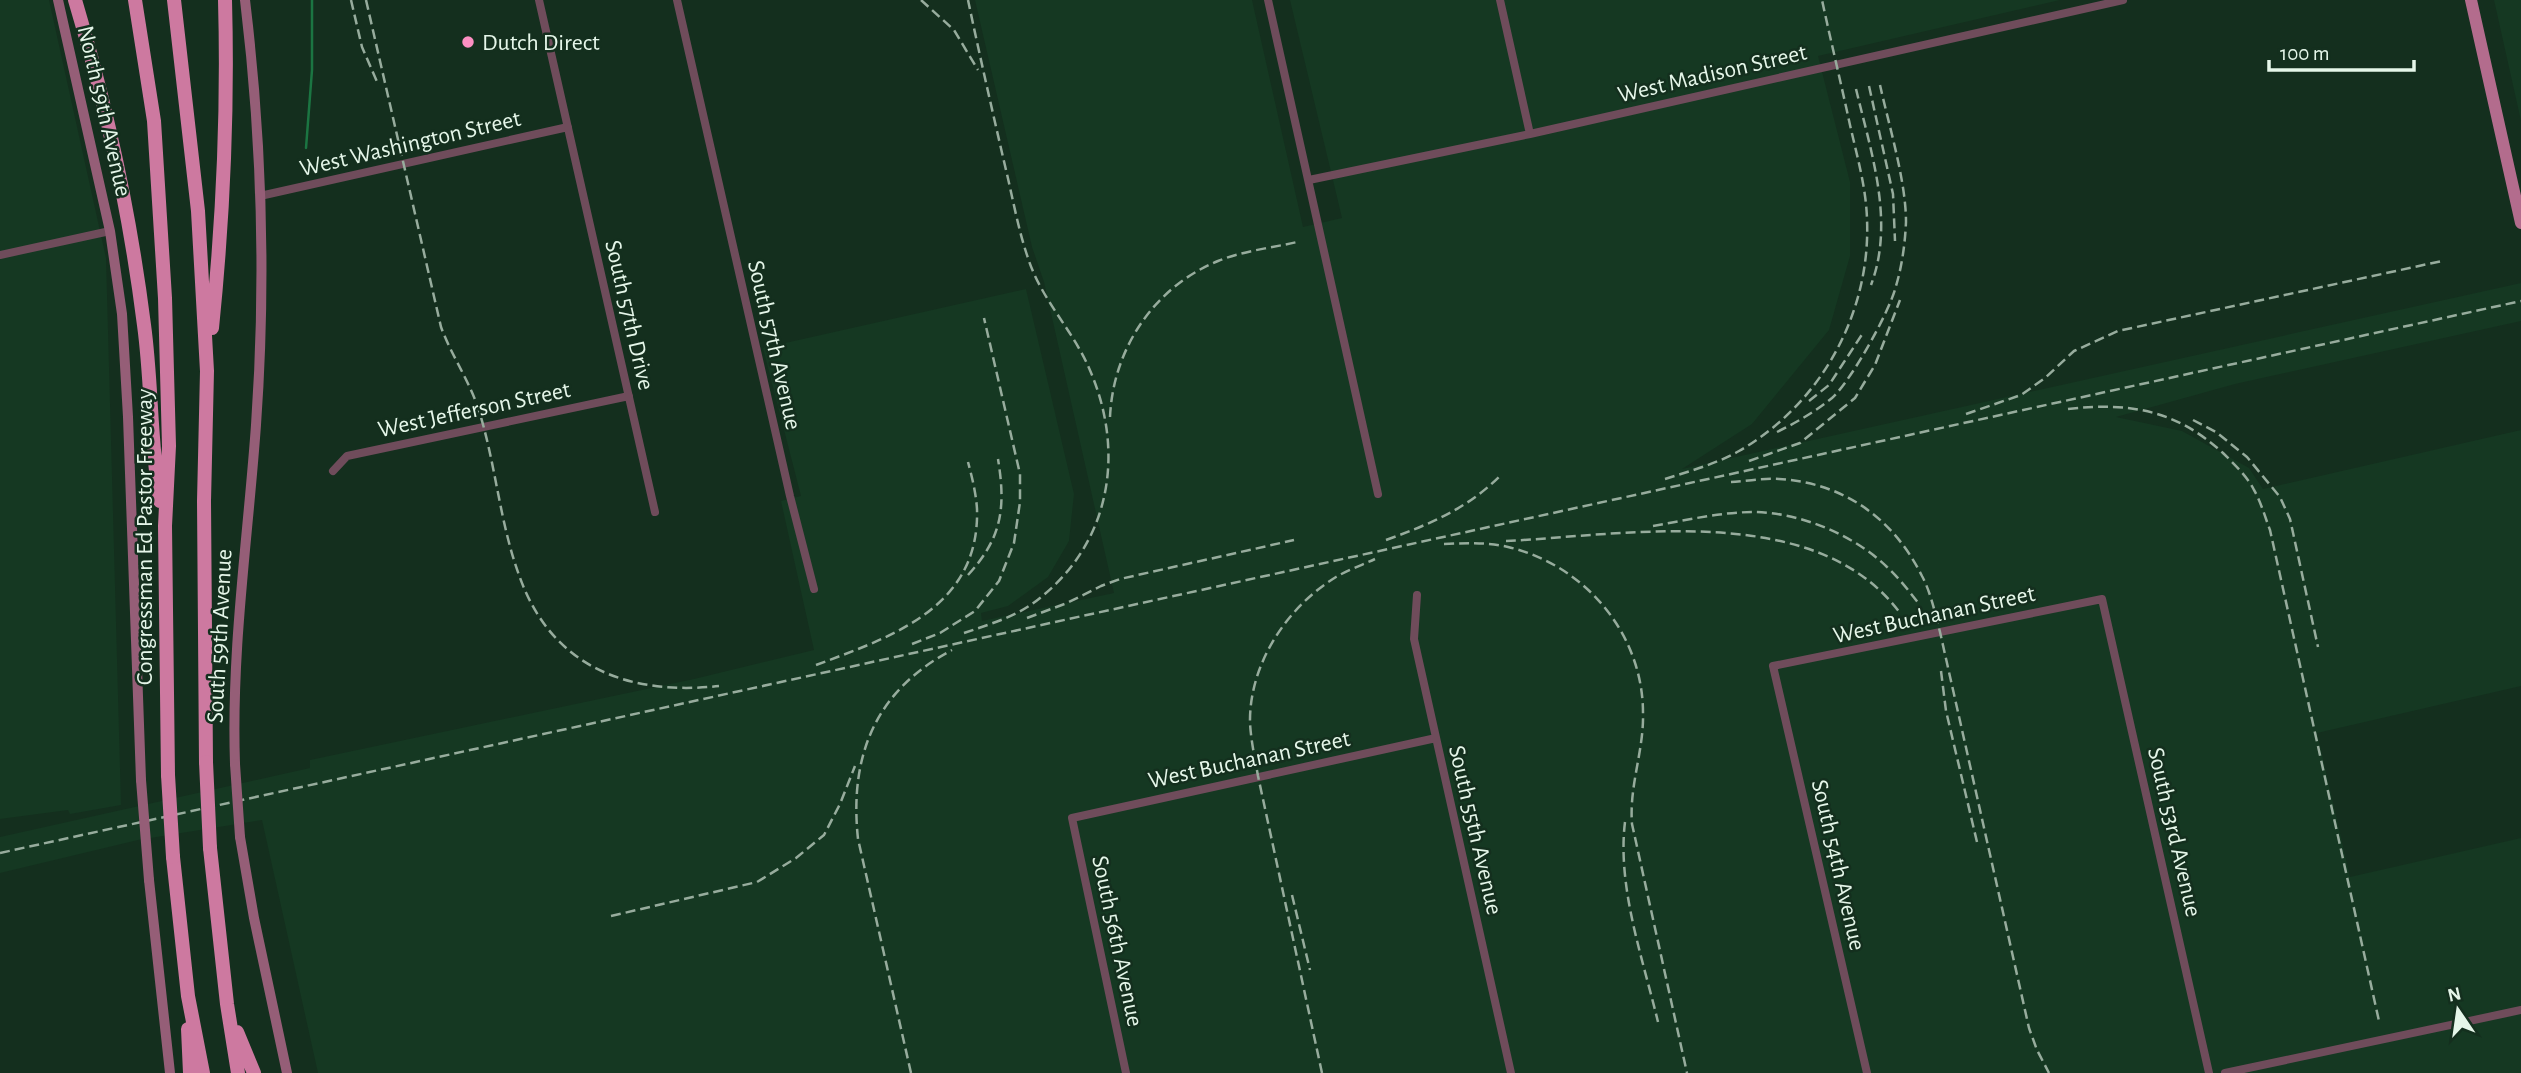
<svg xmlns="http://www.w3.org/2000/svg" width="2521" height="1073" viewBox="0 0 2521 1073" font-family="'Alegreya Sans',sans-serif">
<rect width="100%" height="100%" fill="#142f1e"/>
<path fill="#153822" d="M0,0H49L106,258L121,805L70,814L68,810L0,819Z
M975,0H1252L1303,227L1342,218L1290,0H2060L1818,56L1850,182V256L1829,330L1752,424L1682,469L2521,283V321L2235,384L2116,417L2182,431L2249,468L2263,489L2521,430V686L2317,733L2350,877L2521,838V1073H318L262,820L138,840L0,873V837L310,768V760L694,679L814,650L781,501L801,496L763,348L1026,289L1074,494L1069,541L1048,577L1008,606L981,613L982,621L1114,593L1044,282L1032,247Z
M2494,0H2521V121Z"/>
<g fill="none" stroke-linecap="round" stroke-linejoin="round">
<path stroke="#1b7542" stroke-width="2.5" d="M306,148L312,70V0"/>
<path stroke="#6f4c5b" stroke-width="8" d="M539,0L655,512
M677,0L790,496L814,589
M1268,0L1378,494
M1500,0L1530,134
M1309,180L1530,134L2123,0
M260,196L568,127
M0,255L110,231
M333,471L347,456L629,396
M1417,595L1414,639L1511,1073
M1126,1073L1072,818L1436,738
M1867,1073L1773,666L2102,599L2209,1073
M2225,1073L2521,1010"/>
<path stroke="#955e77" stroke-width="10" d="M58,0L110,231L122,314L128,417L141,780
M235,764C231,650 248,538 256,425C266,284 262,140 245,0
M240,837L254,918L287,1073
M149,880L170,1073"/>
<path stroke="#b36c8d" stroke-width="12" d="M2471,0L2521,223"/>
<path stroke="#cd79a0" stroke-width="14" d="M75,0C107,107 130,214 144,325C152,383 150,442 160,501
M135,0L154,121L165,298L169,446L165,526L168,775
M174,0L198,211L207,371L204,501L206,762
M212,328C223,220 228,109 225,0
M210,848L227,1004L238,1073
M173,857L188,996L203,1073
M188,1029L190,1073
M237,1032L254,1073"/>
<path stroke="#97ac9d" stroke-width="2.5" stroke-dasharray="10 5" stroke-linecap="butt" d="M351,0L362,47L378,84
M366,0L441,327C452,357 471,383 480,414C496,467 500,523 519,575C551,667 628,696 719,686
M921,0L954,30L978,70
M1869,86L1893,194L1895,241
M1856,89C1871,152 1895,222 1871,285
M1809,401L1829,385L1863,333
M2068,409C2130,402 2176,410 2223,453C2234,464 2247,476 2254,490C2261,502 2265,517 2270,530L2379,1021
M1966,414L2021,395L2045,378L2074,351L2118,331L2442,261
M1110,417C1113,349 1154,287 1218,261C1242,251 1271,248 1297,242
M2193,420L2216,432L2247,457L2280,497L2290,519L2318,647
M1777,432C1797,422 1815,412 1832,398C1851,381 1890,311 1896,286C1902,266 1905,244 1906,222C1906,181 1889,126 1880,85
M1749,461L1800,443L1855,398L1875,365L1900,300
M1665,479C1690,471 1716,464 1739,451C1821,404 1871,313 1867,219C1866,187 1857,156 1850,125C1841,83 1831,42 1822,0
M1731,482C1746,481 1763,478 1779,479C1844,483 1893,518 1922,576C1931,593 1935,613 1940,632L2029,1028L2037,1050L2049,1073
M1653,526C1687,520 1721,512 1755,512C1801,513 1854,535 1887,567C1899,578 1909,591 1919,604
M1386,540C1430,524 1467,509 1501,475
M1506,541C1628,535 1816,500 1900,613
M1444,544C1466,543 1487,542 1508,547C1585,565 1643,634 1643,713C1644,751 1629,785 1632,824L1687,1073
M968,575C1002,538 1006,508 998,459
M1027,618L1067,603L1101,586L1120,579L1294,540
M964,633C987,625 1012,618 1032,604C1110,548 1127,454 1089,368C1072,329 1041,299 1028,258C1018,229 1013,199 1006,170C993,114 980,57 968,0
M912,644L940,633L975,611L999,581L1014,543L1020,502V474L984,318
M816,665C891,637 980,608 977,509C976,493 972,477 968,462
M1941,671L1946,711L1977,842
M1625,822C1617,887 1643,959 1658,1022
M0,853L2521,301
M1292,895L1310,970
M611,916L757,882L796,858L824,835L840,804L855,766
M911,1073L858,839C849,755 876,690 952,650
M1322,1073L1258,776C1255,759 1251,741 1250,723C1249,664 1287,607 1336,577C1348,570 1362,565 1375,559"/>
<path stroke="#955e77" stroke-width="10" d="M235,764L240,837
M141,780L149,880"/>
<path stroke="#cd79a0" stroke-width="14" d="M206,762L210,848
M168,775L173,857"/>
</g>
<circle fill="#fc8fc2" stroke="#142f1e" stroke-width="2.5" cx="468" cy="42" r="7"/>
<g text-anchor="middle" stroke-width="5" stroke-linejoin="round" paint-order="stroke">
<g font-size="24" fill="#e5f6e9" stroke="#142f1e" text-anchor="start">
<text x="482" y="50">Dutch Direct</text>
</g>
<g font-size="24" fill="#e5f6e9" stroke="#142f1e">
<text transform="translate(1712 73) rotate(-13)" y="8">West Madison Street</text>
<text transform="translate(105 111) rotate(77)" y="8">North 59th Avenue</text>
<text transform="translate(410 143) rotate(-13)" y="8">West Washington Street</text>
<text transform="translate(630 315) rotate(77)" y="8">South 57th Drive</text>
<text transform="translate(775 345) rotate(77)" y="8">South 57th Avenue</text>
<text transform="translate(474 409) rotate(-12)" y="8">West Jefferson Street</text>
<text transform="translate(144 537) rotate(-90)" y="8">Congressman Ed Pastor Freeway</text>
<text transform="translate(1934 614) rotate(-12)" y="8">West Buchanan Street</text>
<text transform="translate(219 636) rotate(-87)" y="8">South 59th Avenue</text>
<text transform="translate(1249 759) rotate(-12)" y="8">West Buchanan Street</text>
<text transform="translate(1476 830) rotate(77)" y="8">South 55th Avenue</text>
<text transform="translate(2175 832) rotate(77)" y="8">South 53rd Avenue</text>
<text transform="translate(1839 865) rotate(77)" y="8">South 54th Avenue</text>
<text transform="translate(1118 941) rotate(78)" y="8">South 56th Avenue</text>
</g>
</g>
<g transform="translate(2458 1010) rotate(347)" stroke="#142f1e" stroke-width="5" paint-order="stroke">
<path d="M0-5L12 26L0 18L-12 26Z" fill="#e5f6e9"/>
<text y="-10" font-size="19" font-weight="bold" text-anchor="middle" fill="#e5f6e9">N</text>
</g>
<path d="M2269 60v10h145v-10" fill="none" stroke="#e5f6e9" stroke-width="3.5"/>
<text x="2280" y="60" font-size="21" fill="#e5f6e9" stroke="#142f1e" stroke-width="5" paint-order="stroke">100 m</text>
</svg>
